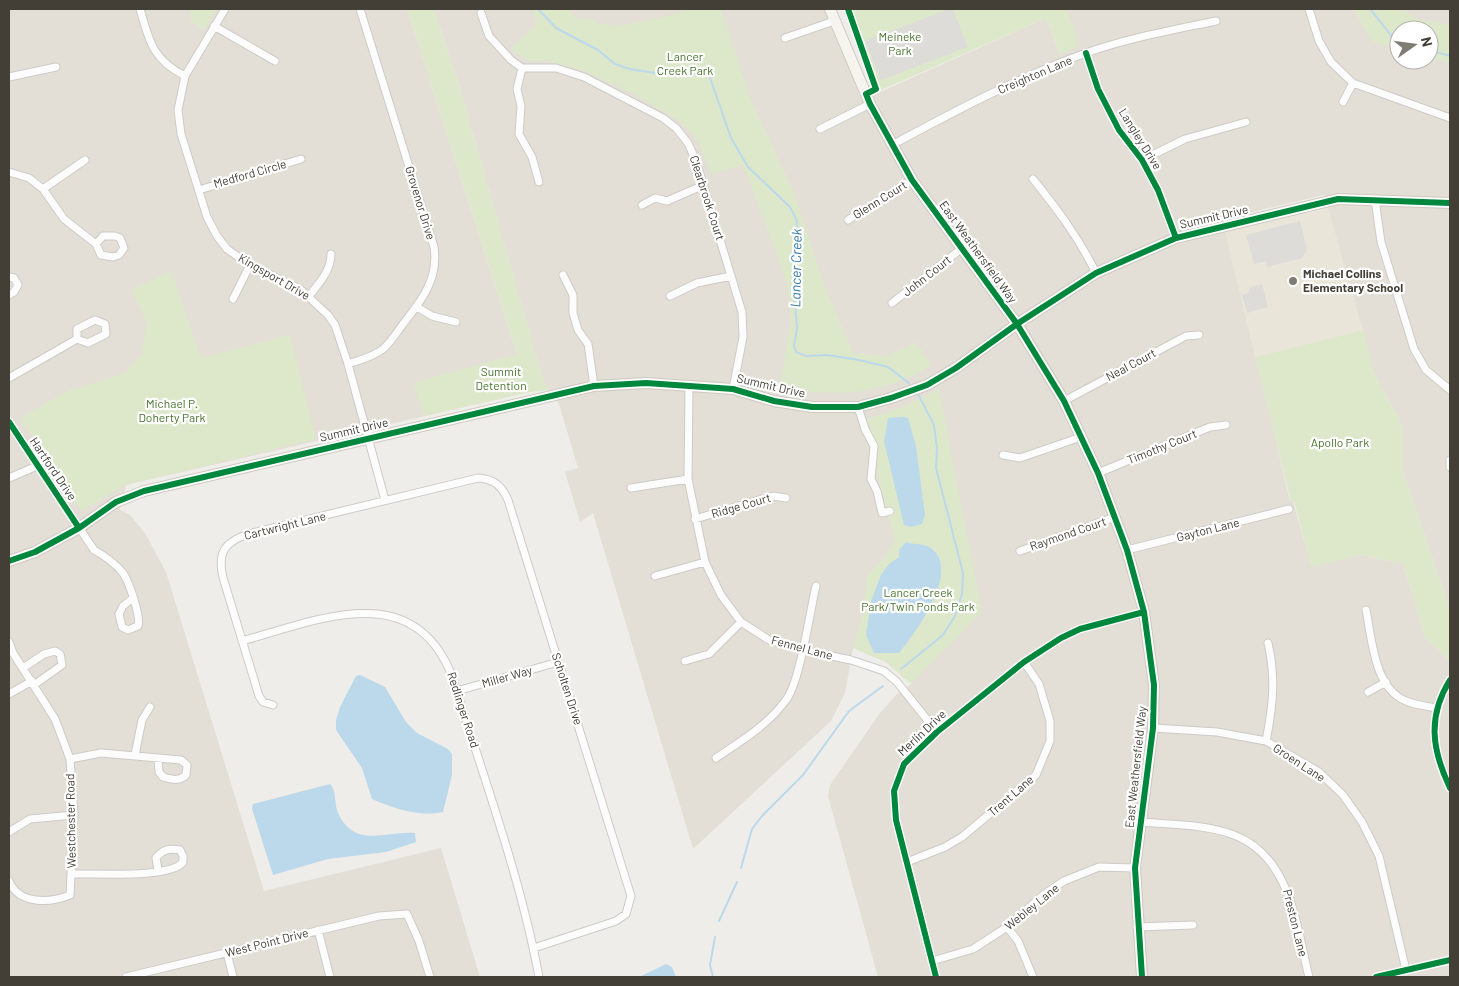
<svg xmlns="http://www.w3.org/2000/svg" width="1459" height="986" viewBox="0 0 1459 986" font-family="Barlow,sans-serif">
<rect width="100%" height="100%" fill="#efede9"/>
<path fill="#e3dfd6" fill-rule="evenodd" d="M9,9H407L529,392L126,485L120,510L130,515L145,533L166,572L264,891L441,848L480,977H9Z
M434,9H824L862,100L1046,18L1060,55L1067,10L1076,9H1450V610L1403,472V427L1375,375L1324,195L1223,219L1290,501H1293L1311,566L1361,555L1403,564L1425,637L1450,661V977H878L828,796L830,785L880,713L897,694L911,684L886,662L853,648L845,693L831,721L693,849L593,513L580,522L565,472L578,468L559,404L544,383L459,85ZM1399,30H1429V60H1399Z"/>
<path fill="#e9e5d9" d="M1328,208L1363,330L1255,357L1225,232Z"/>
<path fill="#dde8ca" d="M189,9H217L204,30L191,21Z
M407,9H434L459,85L544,382L549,390L529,392L424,416L413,383L517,354Z
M533,9H570L575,19H594L595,23L622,26L695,9H721L751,100L795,195L824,285L853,353L887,356L916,342L931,365C885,395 832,398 780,387L791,317L787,282L743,165L711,174L699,143L682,123L636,95L587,72L546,61H531L510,49L536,25Z
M847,9H1076L1067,11L1080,45L1060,55L1046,18L881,90Z
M1353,9H1402L1417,19L1450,25V63L1429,57V30H1399V50L1372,41Z
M171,271L201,358L290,335L316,439L125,485L82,511L20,418L68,391L125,373L141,355L147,323L131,290Z
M1363,330L1375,375L1403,427V472L1450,610V661L1425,637L1403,564L1361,555L1311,567L1294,501L1291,502L1255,357Z
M939,389L982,612L911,684L886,662L853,648L862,617L867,576L885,557L895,540L878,478L877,445L867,419L901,408Z"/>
<path fill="#dedcd9" d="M949,9H953L968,47L881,80L865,41Z
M1300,221L1307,250L1302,258L1267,267L1266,261L1254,264L1246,235Z
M1262,284L1268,307L1247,313L1242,295L1248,293L1250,287Z"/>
<path fill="#bbd9eb" d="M903,417L908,418L916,446L925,515L922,524L911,527L904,525L884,441L888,418Z
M906,542C914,545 924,543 931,548C962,571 915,633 899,653H874L866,635L871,601L881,575L889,564L899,557V550Z
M360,675L385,687L406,722L417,733L448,749L452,754V775L443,812C419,817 395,809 372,799L362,768L336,730V720L340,707L356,676Z
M330,784C337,791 334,804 338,813C355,850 388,830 415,833L416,842L386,852L328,859L273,875L252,809L253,804Z
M666,964L672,967L676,977H639Z"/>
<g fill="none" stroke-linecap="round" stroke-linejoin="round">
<path stroke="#bbd9eb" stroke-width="2" d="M538,9L556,28L598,50L615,64L630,69L674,76L708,72L731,138L748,167L790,207L797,221L795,302L797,328L794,346L796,352L806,356L827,355L859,360L888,367L909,383
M1370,9L1391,35L1399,39
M1429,50L1450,56
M901,669L943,635L955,616L962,594L963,573L936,468L937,448L934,425L918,394
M741,868L752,829L762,816L803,775L849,711L883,686
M719,921L737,882
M713,977L710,965L715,937"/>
<g stroke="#cdcbc7" stroke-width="9">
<path id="street" d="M140,9C149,41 153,60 185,76
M225,9L185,76L178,110L181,134L207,217L217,236L227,249L250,265L300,289L328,315L335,325L348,364L385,500
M1309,9L1319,41L1331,62L1353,83L1450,118
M481,13L489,36L511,60L522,68H556L584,77L663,118L676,128L688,143L696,161L742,312L743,337L733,389
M214,26L275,61
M785,38L834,21
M1086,53L1098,89L1119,130L1142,160L1158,190L1176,238
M522,68L517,89L521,106L519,134L532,157L539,182
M9,77L56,67
M1343,102L1353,83
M820,129L870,104
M892,145C955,111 1019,77 1086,53C1128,38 1173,30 1216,21
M1142,160L1185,139L1246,122
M9,172L29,178L43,189L64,219L96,244L101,255L113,257L119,255L124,248L120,238L115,236H103L96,244
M1033,179C1057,209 1079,238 1096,273
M43,189L85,160
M199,190L301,159
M1375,200L1381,242L1414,349L1426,370L1450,390
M642,205L655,198L667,201L704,185
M848,220L912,180
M563,275L573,295V313L578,330L588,344L594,386
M9,277L14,278L18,285L14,292L9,295
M309,296C319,283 331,271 331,254
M670,296L697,283L731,276
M233,299L250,265
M892,303L961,249
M417,307L432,316L456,322
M95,320L105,324L106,334L88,343L77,339V329Z
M348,364C360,360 373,357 383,349C391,342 397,332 403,324C421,301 439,279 434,247L360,9
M9,378L77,339
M689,386L688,479L705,562L721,595L741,622L769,640L802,650L851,660L884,671L897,682L937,732
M1064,401L1186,336L1199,335
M858,407L865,429L874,446L871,479L877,491L882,513L890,511
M9,422L94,550C105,556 115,563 123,573C129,582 141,616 138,626L128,630L122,627L119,614L123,606L133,598
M1003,455L1020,458L1081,437
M1450,460V467
M1098,473L1210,427L1226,425
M9,478L37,466
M631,488L688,479
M695,519L773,496L786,498
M1127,550L1289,509
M1020,551L1115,517
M655,576L705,562
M1366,610C1372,639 1374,688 1406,701C1415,705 1427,706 1436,708
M242,641C318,620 413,577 452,676C483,776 520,875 539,977
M9,642L13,653L55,719L70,759L74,815L70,895C50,903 19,905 9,881
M685,661L709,654L741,622
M23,668L44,654L55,651L60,654L62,665L34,685
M1450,680C1427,717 1432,750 1450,788
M457,691L558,662
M1368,692L1386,682
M9,694L32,681
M273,705L263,702L259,696L224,581C216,553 224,541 252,533L478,478C494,479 502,486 508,500L631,896L626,914L616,921L534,948
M1153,728L1217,732L1266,741L1319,772L1343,795L1362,822L1379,856L1406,970
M1266,741C1273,706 1276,678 1268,643
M135,755L142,720L150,707
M716,758C741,741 768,725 786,700C800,682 810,611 816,586
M70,759L101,753L181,760L187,765L186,775C179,782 172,779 163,777L159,772L158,759
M1142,822C1171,825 1206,824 1234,835C1291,857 1296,925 1309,977
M9,832L30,819L74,815
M907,862L945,847L962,837L1036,775L1050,741V721L1039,684L1024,662
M72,874C94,873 170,879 183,862V856L180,850C170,848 163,849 156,858L158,870
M1007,927L1018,941L1033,977
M1137,927L1193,925
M318,930L330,977
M227,953L233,977
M932,961L973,949L1007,927L1043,895L1064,881L1099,867L1135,868
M126,977L379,916L407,914L419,941L430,977
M936,977L896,820L894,791L904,764L937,732L1024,662L1061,638L1080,629L1144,612
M1376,977L1450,960"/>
</g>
<g stroke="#cecac0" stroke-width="12">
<path id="secondary" d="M830,9L870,104L912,180L1017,324L1064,401L1098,473L1127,550L1144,612L1154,685L1153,728L1135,868L1142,977
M9,561L35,552L79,528L116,502L144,491L594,386L646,383L733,389L774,401L812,407H858L891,398L927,385L956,368L1017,324L1096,273L1176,238L1338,199L1450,203"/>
</g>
<use href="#street" stroke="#fdfcfc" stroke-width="7"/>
<use href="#secondary" stroke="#f5f4ef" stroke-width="10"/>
<g stroke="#fff" stroke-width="9">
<path id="cycleway" d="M848,9L876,89L866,94L870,104L912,180L1017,324L1064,401L1098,473L1127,550L1144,612L1154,685L1153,728L1135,868L1142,977
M1086,53L1098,89L1119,130L1142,160L1158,190L1176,238
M9,422L79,528
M9,561L35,552L79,528L116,502L144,491L594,386L646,383L733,389L774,401L812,407H858L891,398L927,385L956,368L1017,324L1096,273L1176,238L1338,199L1450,203
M1450,680C1427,717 1432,750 1450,788
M936,977L896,820L894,791L904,764L937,732L1024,662L1061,638L1080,629L1144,612
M1376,977L1450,960"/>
</g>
<use href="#cycleway" stroke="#00873e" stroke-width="6"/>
</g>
<circle fill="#807c75" stroke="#fff" stroke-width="2" cx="1293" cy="281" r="5"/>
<g text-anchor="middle" stroke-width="4.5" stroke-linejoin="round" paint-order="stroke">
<g font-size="12" fill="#48732d" stroke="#fff">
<text x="900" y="41">Meineke<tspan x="900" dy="14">Park</tspan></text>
<text x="685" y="61">Lancer<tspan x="685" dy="14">Creek Park</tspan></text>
<text x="501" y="376">Summit<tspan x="501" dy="14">Detention</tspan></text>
<text x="172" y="408">Michael P.<tspan x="172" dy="14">Doherty Park</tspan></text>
<text x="1340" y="447">Apollo Park</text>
<text x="918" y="597">Lancer Creek<tspan x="918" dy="14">Park/Twin Ponds Park</tspan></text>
</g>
<g font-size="12" fill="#443f36" stroke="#fff">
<text transform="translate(1035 75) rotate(-23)" y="4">Creighton Lane</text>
<text transform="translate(1140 139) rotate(58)" y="4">Langley Drive</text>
<text transform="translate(250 174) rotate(-16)" y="4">Medford Circle</text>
<text transform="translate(707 198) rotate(72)" y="4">Clearbrook Court</text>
<text transform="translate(880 200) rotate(-32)" y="4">Glenn Court</text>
<text transform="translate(420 203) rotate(73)" y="4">Grovenor Drive</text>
<text transform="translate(1214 217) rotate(-13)" y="4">Summit Drive</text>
<text transform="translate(978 252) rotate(54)" y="4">East Weathersfield Way</text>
<text transform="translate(927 276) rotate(-38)" y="4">John Court</text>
<text transform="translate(274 277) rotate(30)" y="4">Kingsport Drive</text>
<text transform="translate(1131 365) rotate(-28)" y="4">Neal Court</text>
<text transform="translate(771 386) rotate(13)" y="4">Summit Drive</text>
<text transform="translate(354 430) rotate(-13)" y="4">Summit Drive</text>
<text transform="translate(1162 447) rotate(-22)" y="4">Timothy Court</text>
<text transform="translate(53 469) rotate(56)" y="4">Hartford Drive</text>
<text transform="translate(741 506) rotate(-16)" y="4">Ridge Court</text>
<text transform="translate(285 526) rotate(-14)" y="4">Cartwright Lane</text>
<text transform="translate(1208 530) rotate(-14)" y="4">Gayton Lane</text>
<text transform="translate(1068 534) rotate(-19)" y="4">Raymond Court</text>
<text transform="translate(802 648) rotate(15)" y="4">Fennel Lane</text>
<text transform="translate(507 677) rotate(-16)" y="4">Miller Way</text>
<text transform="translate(567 689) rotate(72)" y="4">Scholten Drive</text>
<text transform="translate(463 710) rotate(72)" y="4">Redlinger Road</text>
<text transform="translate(922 733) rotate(-43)" y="4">Merlin Drive</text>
<text transform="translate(1299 763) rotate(33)" y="4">Groen Lane</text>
<text transform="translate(1136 767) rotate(-84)" y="4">East Weathersfield Way</text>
<text transform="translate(1011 796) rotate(-41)" y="4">Trent Lane</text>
<text transform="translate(71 821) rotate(-91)" y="4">Westchester Road</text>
<text transform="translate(1032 907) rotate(-39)" y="4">Webley Lane</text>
<text transform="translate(1295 923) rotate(76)" y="4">Preston Lane</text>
<text transform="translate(267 943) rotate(-14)" y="4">West Point Drive</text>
</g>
<g font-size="12" font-weight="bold" fill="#443f36" stroke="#fff" text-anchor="start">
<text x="1303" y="278">Michael Collins<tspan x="1303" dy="14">Elementary School</tspan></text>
</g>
<g font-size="14" font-style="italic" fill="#357aaa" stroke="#fff">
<text transform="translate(796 268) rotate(-89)" y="5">Lancer Creek</text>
</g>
</g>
<rect width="1459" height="986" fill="none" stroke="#443f36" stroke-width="20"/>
<g transform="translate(1414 45) rotate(76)"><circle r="24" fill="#ffffff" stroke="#b4b2af"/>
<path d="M0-4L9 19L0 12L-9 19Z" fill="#807c75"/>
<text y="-8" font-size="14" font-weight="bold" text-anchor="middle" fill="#443f36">N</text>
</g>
</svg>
